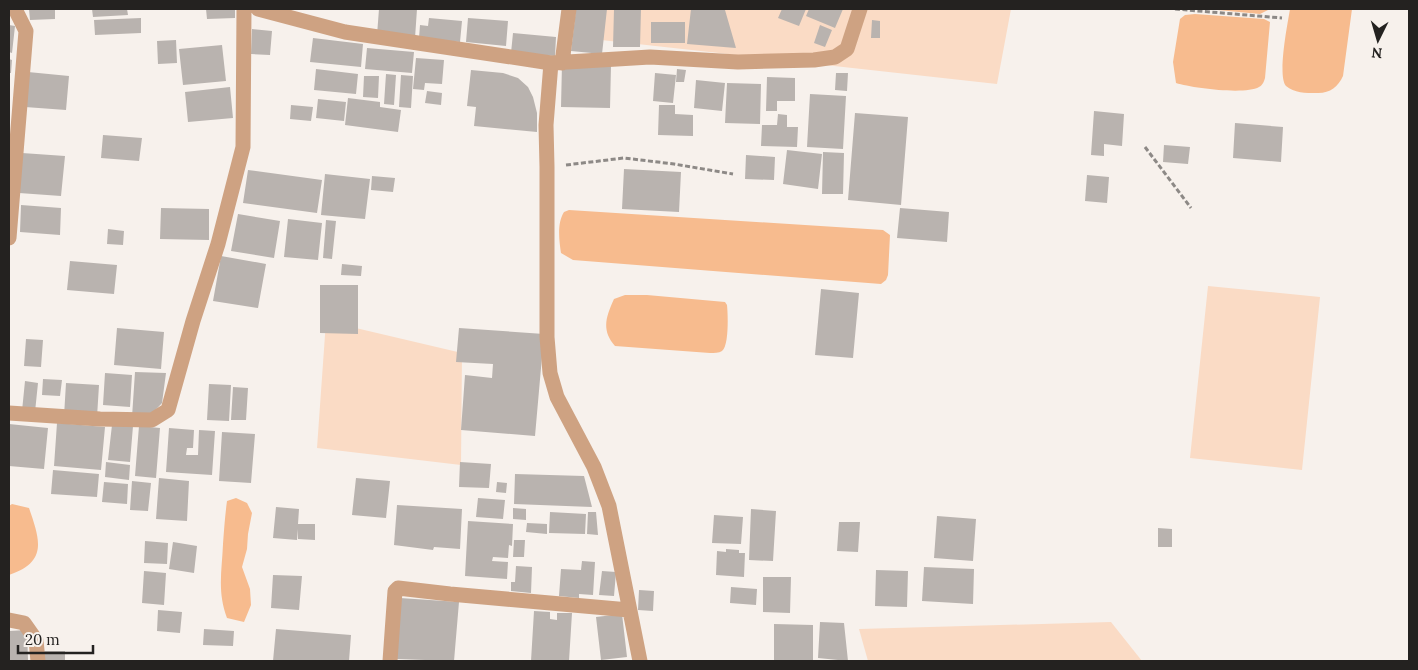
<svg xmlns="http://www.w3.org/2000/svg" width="1418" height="670" viewBox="0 0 1418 670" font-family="Lora,serif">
<rect width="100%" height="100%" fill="#f7f1ec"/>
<path fill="#fadbc5" d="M577,9H1011L997,84L574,37Z
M1208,286L1320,297L1302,470L1190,458Z
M326,321L462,353L461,465L317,448Z
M1111,622L1142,661H868L859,629Z"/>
<path fill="#f7bb8e" d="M1207,9H1270L1260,14Z
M1290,9H1352L1343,76C1338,87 1329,94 1316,93C1306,93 1294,93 1286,86C1277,76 1288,22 1290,9Z
M1195,14L1264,19L1270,22L1265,78C1264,81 1263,85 1259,87C1245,95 1192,88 1176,83L1173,62L1180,19L1185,15Z
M569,210L883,230L890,235L888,275L886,280L881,284L573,260L561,253C559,240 557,223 564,212Z
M625,295H647L725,302L727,305C728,314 729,346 722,351C719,353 714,353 710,353L615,346C601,330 606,317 614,299Z
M236,498L247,503L252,513L248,534L247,549L242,567L250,589L251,605L244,622L227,618C217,592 222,570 223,544C224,530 225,516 227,501Z
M12,504L29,508C40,540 48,562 9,575V506Z"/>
<path fill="#b9b3af" d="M29,9H55V19L30,20Z
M92,9H127L128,15L93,17Z
M206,9H235V18L207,19Z
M379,9H417L415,38L377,35Z
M576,9H607L602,54L571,51Z
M614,9H641L640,47H613Z
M691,9L725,10L736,48L687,44Z
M782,9H806L799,26L778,18Z
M809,9H843L835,28L806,16Z
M141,18V33L95,35L94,20Z
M429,18L462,21L460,42L419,38L420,25L428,26Z
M468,18L508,21L506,46L466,42Z
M872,20L880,21V38H871Z
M651,22H685V43H651Z
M9,25L15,26L12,53L9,52Z
M820,25L832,30L825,47L814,43Z
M252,29L272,31L270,55L251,54Z
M513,33L556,37L555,56L511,53Z
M313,38L363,44L361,67L310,62Z
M176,40L177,63L158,64L157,41Z
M222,45L226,81L183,85L179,49Z
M367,48L414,52L412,73L365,69Z
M416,58L444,60L442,84L425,83L424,90L413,89Z
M9,59L12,60L11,73H9Z
M562,64L611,65L610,108L561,107Z
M316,69L358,74L356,94L314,90Z
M677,69L686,70L684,82H676Z
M471,70L503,73L518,78L528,87L533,97L537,113V132L474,126L476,107L467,106Z
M28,72L69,76L66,110L25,107Z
M655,73L676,75L673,103L653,101Z
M836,73H848L847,91L835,90Z
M386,74L396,75L394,105L384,104Z
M401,75L413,76L411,108L399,107Z
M364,76H379L378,98L363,97Z
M767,77L795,78V101H777V111H766Z
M696,80L725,83L722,111L694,108Z
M727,83L761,84L760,124L725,123Z
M230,87L233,118L188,122L185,92Z
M427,91L442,93L441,105L425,103Z
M810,94L846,96L843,149L807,147Z
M348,98L380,102V107L401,110L398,132L345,125Z
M318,99L346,102L344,121L316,118Z
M291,105L313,107L311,121L290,119Z
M659,105H675V114L693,115V136L658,135Z
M1094,111L1124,114L1122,146L1104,144V156L1091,155Z
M855,113L908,117L901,205L848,200Z
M778,114L787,115V127H798L797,147L761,146L762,125H777Z
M1235,123L1283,127L1281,162L1233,158Z
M103,135L142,138L139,161L101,158Z
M1164,145L1190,147L1188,164L1163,162Z
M787,150L822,154L818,189L783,184Z
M823,152L844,153L843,194H822Z
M22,153L65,156L61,196L19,193Z
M746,155L775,157L774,180L745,179Z
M624,169L681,172L679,212L622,209Z
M248,170L322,180L317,213L243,203Z
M325,174L370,179L365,219L321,215Z
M1087,175L1109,177L1107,203L1085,201Z
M372,176L395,178L393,192L371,190Z
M21,205L61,208L60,235L20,232Z
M161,208L209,209V240L160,239Z
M900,208L949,212L947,242L897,238Z
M238,214L280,221L274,258L231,251Z
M288,219L322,223L318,260L284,257Z
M326,220L336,221L332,259L323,258Z
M108,229L124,231L123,245L107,244Z
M221,256L266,264L258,308L213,301Z
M70,261L117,265L114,294L67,290Z
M342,264L362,266L361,276L341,275Z
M320,285H358V334L320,333Z
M821,289L859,293L853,358L815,355Z
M117,328L164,332L161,369L114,365Z
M459,328L544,334L535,436L461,430L465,375L492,378L493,364L456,362Z
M26,339L43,340L41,367L24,366Z
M135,372L166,373L162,403L148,418L132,417Z
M105,373L132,375L130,407L103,405Z
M43,379L62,380L60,396L42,395Z
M25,381L38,383L35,412L22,411Z
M66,383L99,385L97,417L64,416Z
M209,384L231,385L229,421L207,420Z
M233,387L248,388L246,420H231Z
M57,423L105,427L101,470L54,466Z
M9,424L48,428L44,469L9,466Z
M112,425L133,426L130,462L108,460Z
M139,426L160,428L156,478L135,476Z
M169,428L194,430L193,448H187L186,455H198L199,430L215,431L212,475L166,472Z
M222,432L255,434L251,483L219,481Z
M106,462L130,465L129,480L105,477Z
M460,462L491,464L489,488L459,487Z
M53,470L99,474L97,497L51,494Z
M515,474L584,476L592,507L514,504Z
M159,478L189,481L187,521L156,519Z
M356,478L390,481L386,518L352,515Z
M132,481L151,483L148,511L130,510Z
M104,482L128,484L127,504L102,502Z
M497,482L507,483L506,493L496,492Z
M478,498L505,500L503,519L476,517Z
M397,505L462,509L460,549L434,547L433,550L394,545Z
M276,507L299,509L298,524H315V540L298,539V529L297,540L273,538Z
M513,508L526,509V520L513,519Z
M751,509L776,511L773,561L749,560Z
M550,512L586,514L585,534L549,533Z
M588,512H596L598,535L587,534Z
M714,515L743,517L741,544L712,543Z
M937,516L976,519L973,561L934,558Z
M468,521L513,524L512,546L509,545L508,558L493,557L492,561L508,562L507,579L465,576Z
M839,522H860L858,552L837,551Z
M527,523L547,524V534L526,532Z
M1158,528L1172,529V547H1158Z
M514,540H525L524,557H513Z
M145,541L168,543L167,564L144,563Z
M173,542L197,546L194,573L169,569Z
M726,549L739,550V553H745L744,577L716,575L717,551L726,552Z
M582,561L595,562L593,595L579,594V598L559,596L561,569L581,570Z
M516,566L532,567L531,593L511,591V582H515Z
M924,567L974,569L973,604L922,601Z
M876,570L908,571L907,607L875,606Z
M144,571L166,573L164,605L142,603Z
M602,571L616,572L614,596L599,595Z
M273,575L302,576L299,610L271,608Z
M763,577H791L790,613L763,612Z
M731,587L757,589L756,605L730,603Z
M639,590L654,591L653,611L638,610Z
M400,598L459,602L454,661L396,659Z
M158,610L182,612L180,633L157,631Z
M534,611L550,612V619L557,620V613H572L569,661H531Z
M622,614L627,657L601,660L596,617Z
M820,622L844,623L848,661L818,658Z
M774,624L813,625V661H774Z
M204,629L234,631L233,646L203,645Z
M276,629L351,635L349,661H273Z
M27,630L28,660H9V631Z
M44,651H65V661H45Z"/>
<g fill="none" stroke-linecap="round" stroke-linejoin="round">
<path stroke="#8d8986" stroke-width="3" stroke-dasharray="5 2.5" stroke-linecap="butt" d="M1175,9L1282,18
M1145,147L1191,208
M566,165L624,158L674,164L733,174"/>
<path stroke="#cea282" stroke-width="15" d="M258,9L345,32L551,63L650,57L738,62L814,60L835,57L847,49L860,9
M551,63L546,125L547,167V337L550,373L557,397L594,467L609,506L640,661
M562,63L569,9
M9,238L26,31L15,9
M9,413L100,419L152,420L168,410L193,321L218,244L243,147L244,9
M9,620L24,623L36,640L38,661
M390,661L395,591L398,588L450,594L629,610"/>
</g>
<rect width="1418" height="670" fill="none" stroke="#242220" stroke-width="20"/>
<g transform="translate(1378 40) rotate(185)" stroke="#f7f1ec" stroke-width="4" paint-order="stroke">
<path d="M0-4L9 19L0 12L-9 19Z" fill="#242220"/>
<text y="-8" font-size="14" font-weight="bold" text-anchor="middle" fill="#242220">N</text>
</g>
<path d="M18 645v8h75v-8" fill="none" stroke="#242220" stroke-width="2.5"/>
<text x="25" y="645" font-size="15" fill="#242220" stroke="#f7f1ec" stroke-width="4" paint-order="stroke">20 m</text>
</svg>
